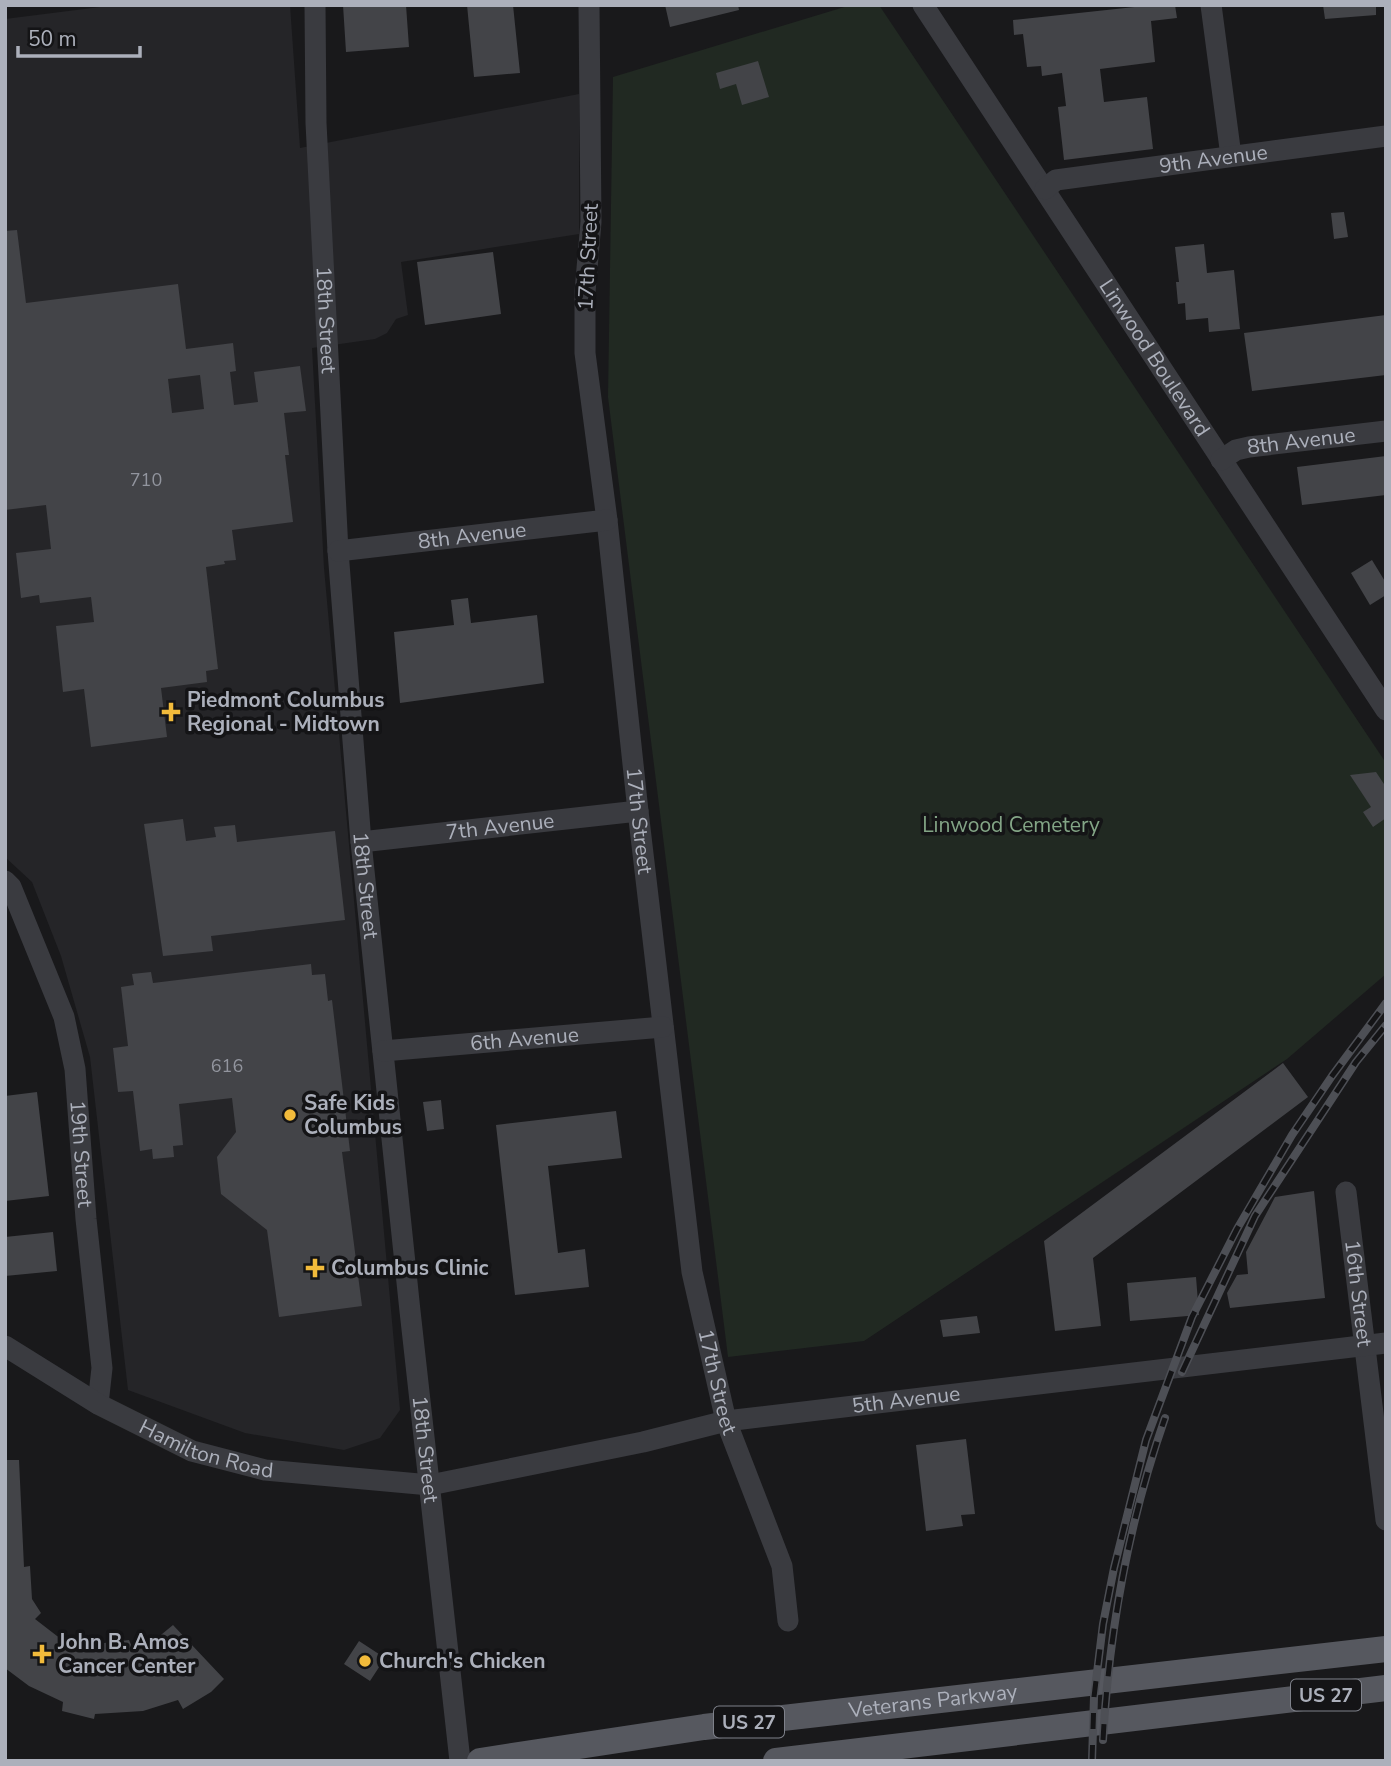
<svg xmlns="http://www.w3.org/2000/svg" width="1391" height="1766" viewBox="0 0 1391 1766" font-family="'Nunito Sans',sans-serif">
<rect width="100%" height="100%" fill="#19191b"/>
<path fill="#252528" d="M116,5H290L300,148L579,94V234L401,262L408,315L396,319L387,333L375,339L312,348L324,568L400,1410L380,1438L344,1450L245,1433L128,1390L90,1057L61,956L32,882L5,857V19Z"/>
<path fill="#212922" d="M851,5H879L1386,763V974L1287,1059L864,1341L728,1357L608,397L613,77Z"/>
<path fill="#434448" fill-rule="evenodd" d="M343,5H406L409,47L346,52Z
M467,5H513L520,73L474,77Z
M665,5H738L739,10L670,27Z
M1153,5H1175L1177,18L1151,21L1155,62L1100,69L1104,102L1147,97L1153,149L1064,160L1058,107L1066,106L1062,73L1042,76L1041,66L1027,67L1023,34L1014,35L1013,20Z
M1323,5H1376V15L1325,19Z
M758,61L769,97L742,105L736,84L720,89L716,73Z
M1344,212L1348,237L1334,239L1331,213Z
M17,230L26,303L178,284L186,349L233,343L236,371L230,372L234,405L258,402L254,372L300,366L306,411L284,413L289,455H285L293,522L232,530L236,560L224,561L225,564L206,567L218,669L206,671L207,682L161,688L167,737L91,747L84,689L63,692L56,626L94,622L91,597L40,603L39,595L21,598L16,553L51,549L46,505L5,510V231ZM200,375L204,409L172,413L168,379Z
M1204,244L1207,273L1234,270L1240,329L1209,332L1208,318L1186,320L1185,303L1178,304L1176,282H1179L1175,247Z
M493,252L501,314L425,325L417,262Z
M1386,315V375L1252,391L1244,333Z
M1386,456V495L1302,505L1297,467Z
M1372,560L1386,583V595L1370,605L1351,573Z
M468,598L471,623L537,615L544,683L400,703L394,632L454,625L451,600Z
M1376,772L1386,787V818L1373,827L1363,812L1371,807L1350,775Z
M183,819L186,841L216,837L214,827L235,825L237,842L335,831L345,920L211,936L213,951L163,956L144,824Z
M311,964L312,975L325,974L328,1001L332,1000L350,1151L342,1152L362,1306L279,1317L267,1230L221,1194L217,1157L236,1132L232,1098L179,1104L183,1145L173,1146L174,1157L153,1159L152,1149L140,1151L133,1091L118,1092L113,1048L128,1046L121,987L134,985L132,974L151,972L153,983Z
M1283,1063L1308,1097L1093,1258L1101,1326L1055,1331L1044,1241Z
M37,1092L49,1196L5,1201V1096Z
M441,1100L444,1129L427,1131L423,1102Z
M616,1111L622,1158L548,1166L558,1253L585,1249L589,1287L515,1295L496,1125Z
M1314,1191L1325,1298L1230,1308L1227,1293L1237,1275L1248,1274L1246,1252L1275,1197Z
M53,1232L57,1271L5,1276V1237Z
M1196,1277L1199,1315L1130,1321L1127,1283Z
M977,1316L980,1333L943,1337L940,1320Z
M966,1439L975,1514L961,1515L963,1526L926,1531L916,1445Z
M5,1460H19L24,1567L30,1566L32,1599L41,1613L35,1619L57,1636L76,1645L78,1639L104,1643L129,1640L133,1649L156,1639L173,1625L224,1679L211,1692L183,1709L178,1700L143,1711L95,1714L94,1719L62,1711L63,1702L29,1686L5,1668Z
M359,1641L385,1658L370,1681L344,1664Z"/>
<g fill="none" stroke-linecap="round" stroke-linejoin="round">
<g stroke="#3a3b40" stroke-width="21">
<path id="s1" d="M315,5L316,123L338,551L361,842L410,1311L460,1761"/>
<path id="s2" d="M589,5L591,222L585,292V353L607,520L638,811L692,1272L726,1421L782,1566L788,1621"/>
<path id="s3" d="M923,5L1386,710"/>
<path d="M1211,5L1231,156"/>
<path id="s4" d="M1045,189L1056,180L1386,136"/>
<path id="s5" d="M1221,460L1236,450L1249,447L1386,431"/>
<path id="s6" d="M338,551L607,520"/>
<path id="s7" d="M361,842L638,811"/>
<path id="s8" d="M5,881L11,887L64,1017L75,1069L86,1219L102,1368L98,1404"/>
<path id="s9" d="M383,1051L663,1027"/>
<path id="s10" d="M1346,1192L1386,1520"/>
<path id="s11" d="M5,1346L98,1404L192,1451L265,1470L430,1485L643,1442L726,1421L1386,1343"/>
</g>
<g stroke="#56585f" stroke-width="26">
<path id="s12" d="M480,1761L704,1727L1386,1649"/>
<path d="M776,1761L1386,1688"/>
</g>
<g stroke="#4d4f55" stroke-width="8">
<path id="rail" d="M1182,1372L1255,1216L1356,1062L1386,1025
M1103,1740C1109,1631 1129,1521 1165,1418
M1092,1761L1094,1697L1103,1624L1114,1568L1146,1440L1192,1317L1237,1229L1292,1135L1332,1076L1386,1003"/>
</g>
<use href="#rail" stroke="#141416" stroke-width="5" stroke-dasharray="16" stroke-linecap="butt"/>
</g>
<g fill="#f2bb3b" stroke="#141416" stroke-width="2.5">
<path d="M167.5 701.5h7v7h7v7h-7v7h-7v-7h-7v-7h7z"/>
<circle cx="290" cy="1115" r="7"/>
<path d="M311.5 1257.5h7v7h7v7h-7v7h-7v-7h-7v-7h7z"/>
<path d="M38.5 1643.5h7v7h7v7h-7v7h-7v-7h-7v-7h7z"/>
<circle cx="365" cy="1661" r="7"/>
</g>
<g text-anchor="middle" stroke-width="7" stroke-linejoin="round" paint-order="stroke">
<g font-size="18" fill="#92959e">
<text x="146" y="486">710</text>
<text x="227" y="1072">616</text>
</g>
<g fill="#141416" stroke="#7e818a" stroke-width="2">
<rect x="1291" y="1679.5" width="70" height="31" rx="5"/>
<rect x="714" y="1706.5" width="70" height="31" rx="5"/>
</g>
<g font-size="19" font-weight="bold" fill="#acb0bb">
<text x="1326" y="1702">US 27</text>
<text x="749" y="1729">US 27</text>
</g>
<g font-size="21" fill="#acb0bb" stroke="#141416">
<text dy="7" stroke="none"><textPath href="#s4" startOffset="173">9th Avenue</textPath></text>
<text transform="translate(588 257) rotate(-87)" y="7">17th Street</text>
<text dy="7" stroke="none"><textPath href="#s1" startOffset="315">18th Street</textPath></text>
<text dy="7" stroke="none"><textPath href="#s3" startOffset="422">Linwood Boulevard</textPath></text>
<text dy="7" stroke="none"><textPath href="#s5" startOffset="84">8th Avenue</textPath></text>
<text dy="7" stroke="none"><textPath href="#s6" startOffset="135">8th Avenue</textPath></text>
<text dy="7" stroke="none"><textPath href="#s2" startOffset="819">17th Street</textPath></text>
<text dy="7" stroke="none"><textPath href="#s7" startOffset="140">7th Avenue</textPath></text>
<text dy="7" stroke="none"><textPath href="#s1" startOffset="882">18th Street</textPath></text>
<text dy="7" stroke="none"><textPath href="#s9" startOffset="142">6th Avenue</textPath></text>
<text dy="7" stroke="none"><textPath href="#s8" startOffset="287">19th Street</textPath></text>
<text dy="7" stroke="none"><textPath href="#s10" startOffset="102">16th Street</textPath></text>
<text dy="7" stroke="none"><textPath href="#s2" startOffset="1386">17th Street</textPath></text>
<text dy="7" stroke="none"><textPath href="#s11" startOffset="940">5th Avenue</textPath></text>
<text dy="7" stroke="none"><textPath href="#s11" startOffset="228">Hamilton Road</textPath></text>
<text dy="7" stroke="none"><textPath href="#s1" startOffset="1449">18th Street</textPath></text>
<text dy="7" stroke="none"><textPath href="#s12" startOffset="457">Veterans Parkway</textPath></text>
</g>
<g font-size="21" font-weight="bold" fill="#acb0bb" stroke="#141416" text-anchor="start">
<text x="187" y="707">Piedmont Columbus<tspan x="187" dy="24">Regional - Midtown</tspan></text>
<text x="304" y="1110">Safe Kids<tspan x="304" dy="24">Columbus</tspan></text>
<text x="331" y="1275">Columbus Clinic</text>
<text x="58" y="1649">John B. Amos<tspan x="58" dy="24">Cancer Center</tspan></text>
<text x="379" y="1668">Church's Chicken</text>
</g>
<g font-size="21" fill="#83a586" stroke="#141416">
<text x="1011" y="832">Linwood Cemetery</text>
</g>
</g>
<rect width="1391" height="1766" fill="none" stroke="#acb0bb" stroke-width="14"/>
<path d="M18 46v10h122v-10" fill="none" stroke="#acb0bb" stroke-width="3.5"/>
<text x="28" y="46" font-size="21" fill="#acb0bb" stroke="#141416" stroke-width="5" paint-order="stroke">50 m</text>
</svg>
